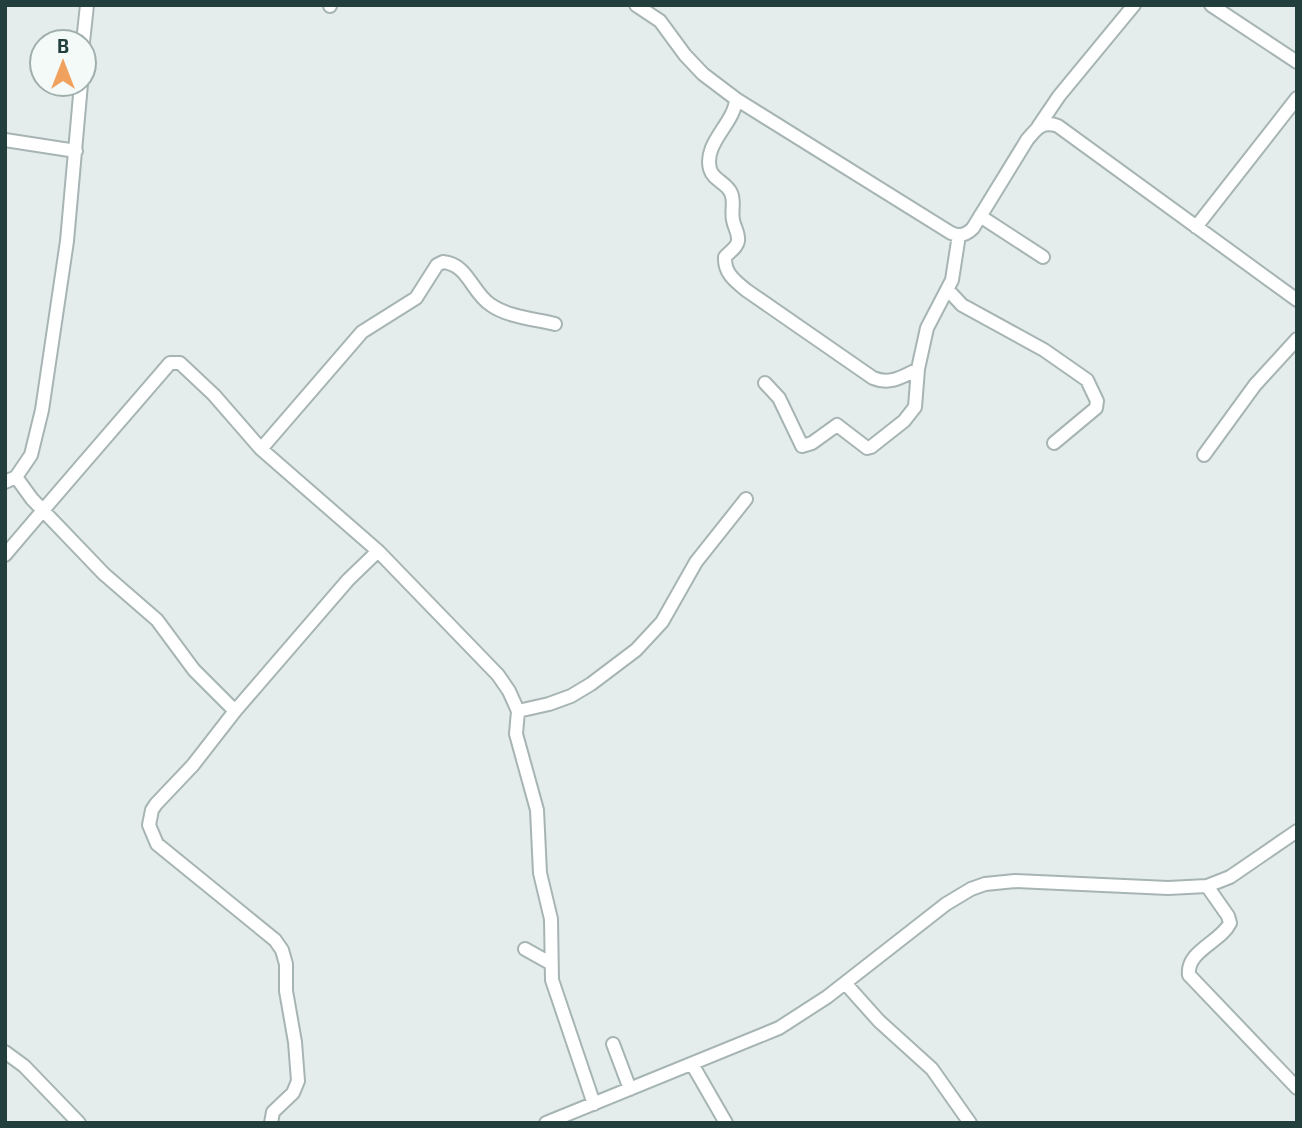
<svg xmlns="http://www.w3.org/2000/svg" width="1302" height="1128" viewBox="0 0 1302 1128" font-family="'Exo 2',sans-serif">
<rect width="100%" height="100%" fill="#e4edeb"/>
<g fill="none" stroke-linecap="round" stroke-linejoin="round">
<g stroke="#a6b5b3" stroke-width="16">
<path id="minor" d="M636,5L660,21L685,55L703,74L736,99C735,123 703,143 710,169C713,180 727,183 731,193C735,201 731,211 733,220C734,227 739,233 738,241C737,248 729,252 725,257C724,273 735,281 746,290L873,378C890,385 902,377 918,369
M1211,5L1297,62
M330,6V5
M83,42L87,5
M736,99L951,233C960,237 966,235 973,228L1027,140C1036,129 1042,120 1058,126L1297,300
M1038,127L1059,96L1134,5
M5,140L76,151
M980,216L1043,257
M1196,227L1297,98
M948,290L962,305L1044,350L1087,380L1097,401L1096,408L1054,443
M765,383L779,398L802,446L812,443L837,425L867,448L871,447L904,421L915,407L918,369L927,328L952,280L959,235
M261,449L362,332L416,298L437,265L443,262C468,264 472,293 491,305C508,317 535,319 555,324
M1204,455L1255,385L1297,339
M16,477L32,499L104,574L157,620L194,670L235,711L193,765L156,804L152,810L149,825L157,844L275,940L282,950L286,964V991L295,1042L298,1081L293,1093L273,1112L271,1123
M5,482L16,477L31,455L42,410L67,241L81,84
M5,555C59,491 115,427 170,363H180L214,395L261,449L378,551L498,675L509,691L518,711
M235,711L348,580L378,551
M1207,886L1228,916L1230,923C1221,942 1186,951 1189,975L1297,1088
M525,949L550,963
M845,983L879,1021L932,1069L970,1123
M613,1044L630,1089
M5,1052L24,1066L79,1123
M692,1064L726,1123
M594,1104L552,980L551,919L540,873L537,810L516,734L518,711L549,704L571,696L591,684L636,650L662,622L696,562L746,499
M546,1123L779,1028L827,997L946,904L971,889L985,884L1015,881L1168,888L1207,886L1230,877L1297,831"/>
</g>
<use href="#minor" stroke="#fff" stroke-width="12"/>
</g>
<rect width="1302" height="1128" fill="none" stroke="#233f3d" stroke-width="14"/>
<g transform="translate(63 63)"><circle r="33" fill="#f4faf8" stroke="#a0afad" stroke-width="2"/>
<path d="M0-5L12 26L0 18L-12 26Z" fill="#f1a15e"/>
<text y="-10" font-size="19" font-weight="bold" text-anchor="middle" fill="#233f3d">B</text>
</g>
</svg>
